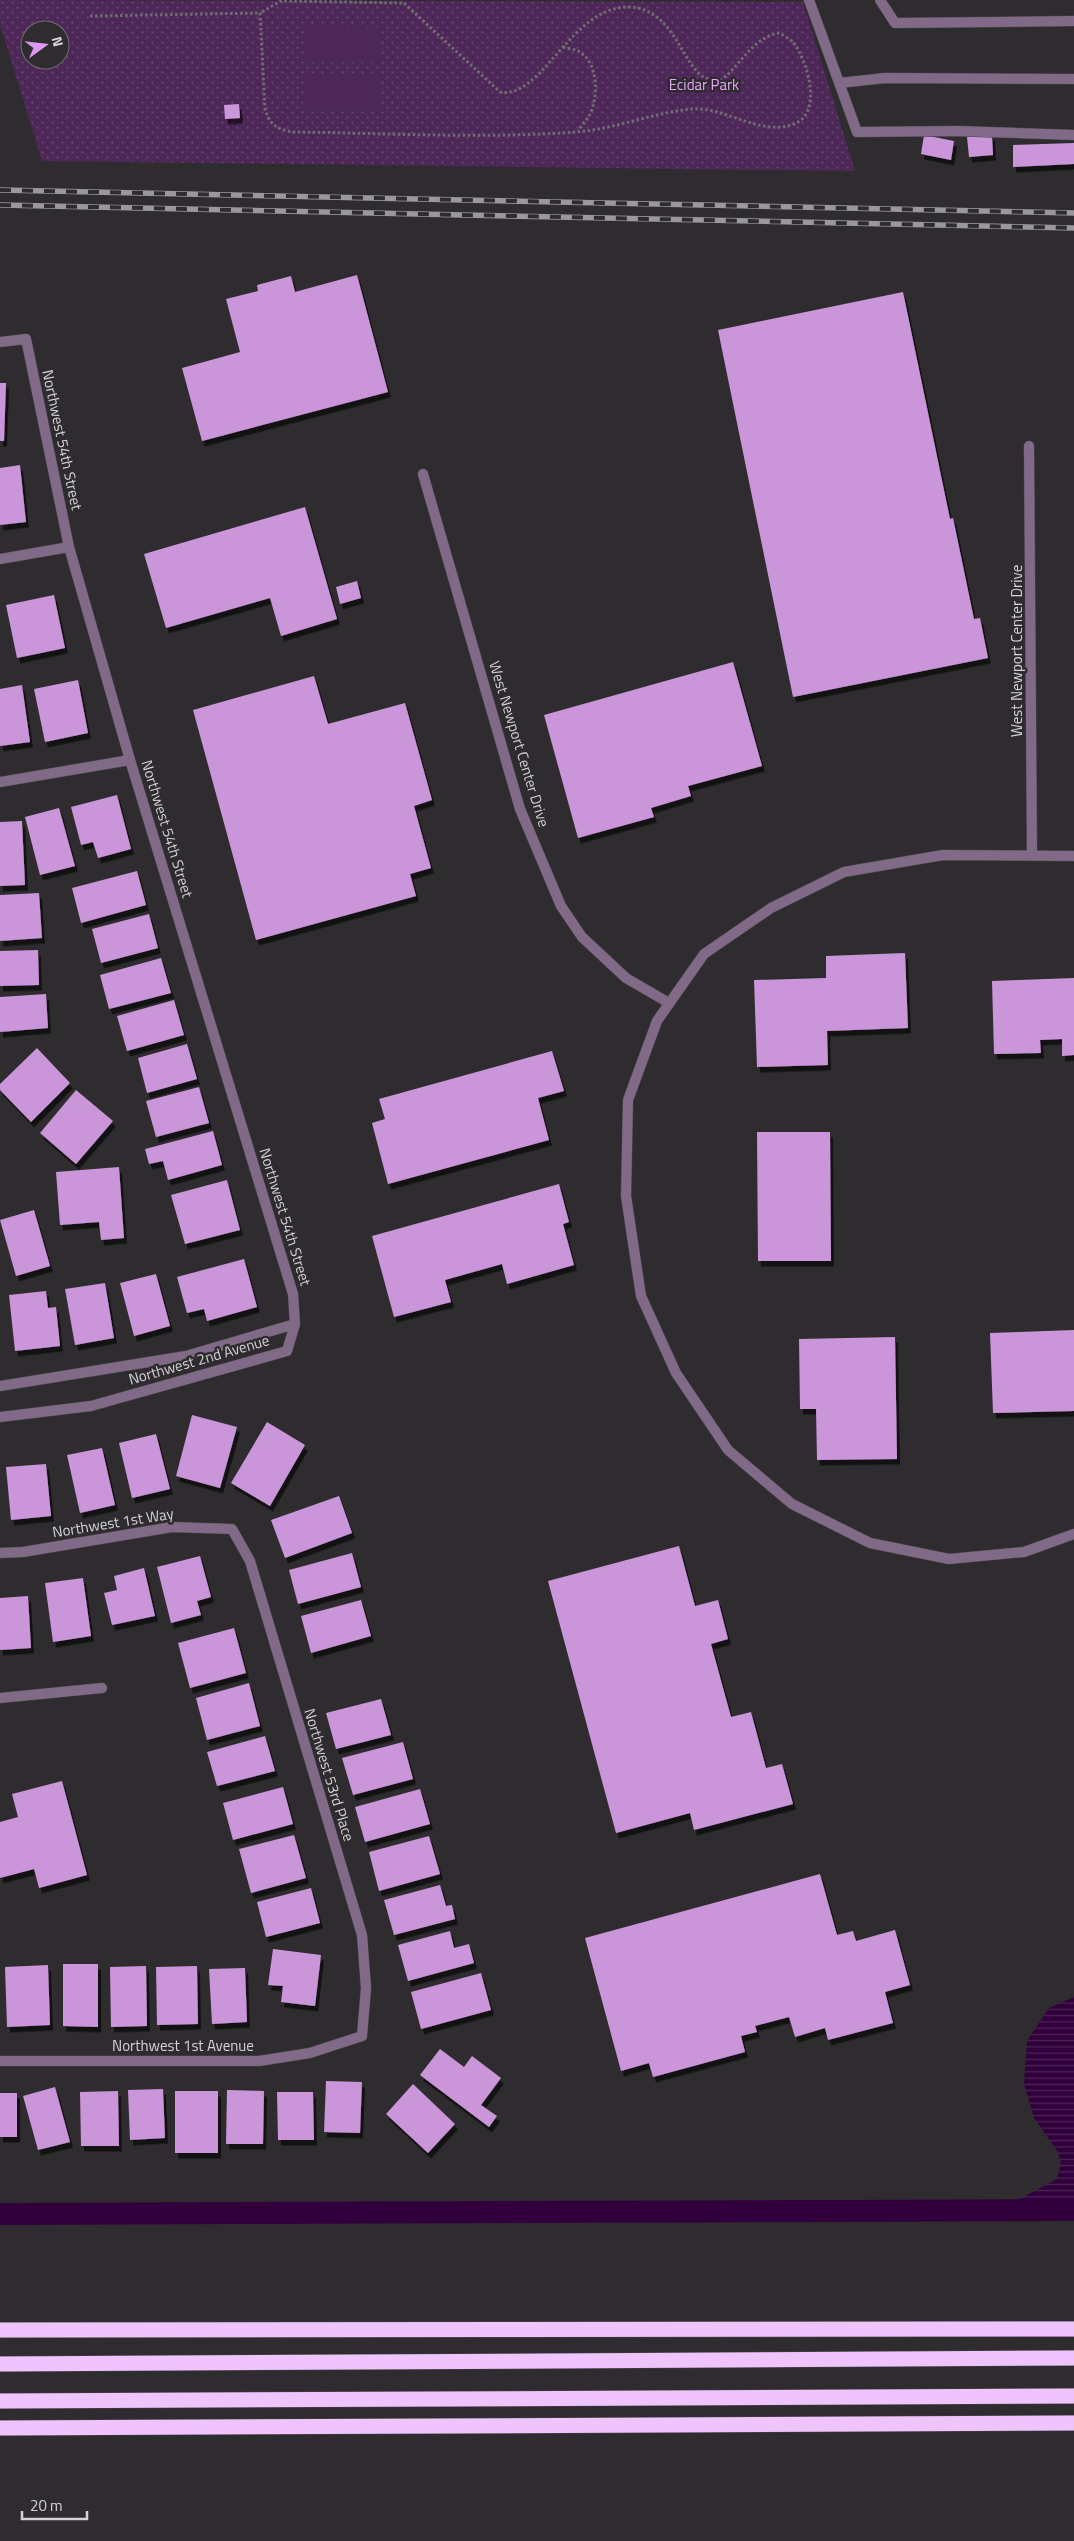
<svg xmlns="http://www.w3.org/2000/svg" width="1074" height="2541" viewBox="0 0 1074 2541" font-family="'Titillium Web',sans-serif">
<defs>
<pattern id="grass-dots" width="8" height="8" patternUnits="userSpaceOnUse" patternTransform="scale(1.25)"><rect width="8" height="8" fill="#4d2758"/><path d="M2 2h.1M6 6h.1" fill="none" stroke="#66456f" stroke-width="1.8" stroke-linecap="round"/></pattern>
<pattern id="water-rules" width="6" height="5" patternUnits="userSpaceOnUse" patternTransform="scale(1.25)"><rect width="6" height="5" fill="#31003c"/><path d="M0 2.5h6" fill="none" stroke="#4e2457"/></pattern>
<filter id="shadow"><feDropShadow dx="3" dy="5.5" stdDeviation="0" flood-color="#0009"/></filter>
</defs>
<rect width="100%" height="100%" fill="#2f2c30"/>
<path fill="url(#grass-dots)" fill-rule="evenodd" d="M0,0L803,2L855,171L42,161L0,24ZM30,30H60V60H30Z"/>
<path fill="#4d2758" d="M305,26L381,28V63L304,61Z
M304,73L380,75V111L303,108Z"/>
<path fill="url(#water-rules)" d="M1074,1997V2210H999L1057,2179L1061,2163L1058,2152L1034,2118L1024,2084L1027,2041L1049,2008Z"/>
<g fill="none" stroke-linecap="round" stroke-linejoin="round">
<path stroke="#31003c" stroke-width="22" d="M0,2214L1074,2210"/>
</g>
<path fill="#cb95da" filter="url(#shadow)" d="M239,104L240,118L225,119L224,105Z
M924,135L954,141L951,160L921,154Z
M992,135L993,155L969,157L967,137Z
M1074,143V164L1013,167V145Z
M357,275L388,392L202,441L182,368L240,352L226,299L258,291L257,285L291,276L295,292Z
M903,292L950,519L953,518L974,619L980,618L988,658L793,697L718,330Z
M0,383H6L4,441H0Z
M20,465L26,522L0,525V468Z
M305,507L337,619L281,636L270,598L166,628L144,554Z
M357,581L361,598L340,604L336,587Z
M54,595L65,648L17,658L6,605Z
M733,662L762,766L688,786L691,796L651,808L654,817L578,838L544,715Z
M314,676L328,724L405,703L432,800L414,806L431,868L410,874L416,896L256,940L193,710Z
M78,680L88,733L45,742L34,689Z
M22,685L30,742L0,746V689Z
M117,795L131,849L98,858L93,842L81,845L71,807Z
M59,808L75,866L40,875L25,817Z
M22,821L25,885L0,886V822Z
M137,871L146,905L81,923L72,888Z
M39,893L42,938L0,941V895Z
M149,914L158,948L101,963L92,929Z
M38,950L39,985L0,986V951Z
M905,953L908,1028L827,1031L828,1065L757,1067L754,980L826,978V956Z
M161,958L171,993L109,1009L100,975Z
M1074,978V1055L1062,1056V1039L1040,1040L1041,1053L994,1054L992,981Z
M46,994L48,1028L0,1032V997Z
M174,1000L184,1035L127,1051L117,1016Z
M187,1044L197,1079L147,1093L138,1058Z
M37,1048L70,1083L31,1122L0,1090V1084Z
M552,1051L564,1091L538,1098L549,1140L388,1184L372,1123L385,1119L379,1099Z
M199,1087L209,1123L156,1137L146,1101Z
M76,1090L113,1121L76,1164L40,1133Z
M213,1131L222,1165L168,1180L163,1161L149,1164L145,1149Z
M757,1132H830L831,1261H758Z
M119,1167L124,1238L101,1240L99,1222L60,1225L56,1172Z
M227,1180L240,1230L185,1244L171,1195Z
M559,1184L569,1222L563,1224L574,1265L507,1284L502,1264L445,1280L451,1302L394,1317L372,1236Z
M34,1210L50,1266L16,1276L0,1220Z
M244,1259L257,1307L207,1321L204,1309L187,1313L177,1277Z
M156,1274L170,1326L134,1336L120,1283Z
M105,1283L114,1338L75,1345L65,1289Z
M46,1291L48,1308L56,1307L60,1346L15,1351L9,1295Z
M1074,1330V1411L993,1413L990,1333Z
M895,1337L897,1459L817,1460L816,1409H800L799,1339Z
M192,1415L237,1427L220,1488L176,1476Z
M267,1422L305,1445L270,1506L231,1483Z
M156,1434L170,1489L132,1498L119,1443Z
M102,1448L115,1505L80,1513L67,1455Z
M46,1464L51,1516L11,1520L6,1467Z
M339,1496L352,1533L285,1558L271,1520Z
M679,1546L695,1606L718,1600L728,1639L711,1644L731,1717L751,1712L766,1768L782,1764L793,1804L694,1830L690,1813L616,1833L548,1581Z
M352,1553L361,1587L298,1604L289,1570Z
M200,1556L211,1597L197,1601L201,1615L171,1623L157,1567Z
M144,1568L155,1616L112,1625L104,1593L117,1590L114,1576Z
M83,1578L91,1636L53,1642L45,1583Z
M28,1596L31,1648L0,1650V1598Z
M361,1600L371,1636L311,1653L301,1616Z
M234,1628L246,1673L190,1688L178,1643Z
M249,1683L260,1726L207,1740L196,1698Z
M381,1699L391,1735L336,1749L326,1713Z
M265,1736L275,1771L217,1786L207,1752Z
M403,1742L413,1779L353,1795L342,1758Z
M62,1781L87,1875L39,1888L34,1869L0,1878V1822L18,1817L12,1794Z
M283,1787L293,1824L233,1840L223,1803Z
M420,1789L430,1824L365,1842L355,1807Z
M294,1835L306,1878L251,1893L239,1849Z
M429,1836L440,1874L379,1891L369,1852Z
M820,1874L837,1935L853,1931L856,1941L895,1930L910,1985L885,1992L893,2023L828,2040L825,2028L795,2037L789,2017L755,2026L757,2032L741,2036L745,2052L653,2077L649,2063L621,2071L585,1938Z
M440,1885L446,1906L452,1905L455,1919L394,1935L384,1900Z
M311,1888L320,1923L266,1937L257,1902Z
M450,1931L454,1948L469,1944L474,1963L408,1981L398,1945Z
M273,1949L321,1955L315,2006L281,2002L283,1986L268,1985Z
M63,1964H98V2027L63,2026Z
M48,1965L50,2025L7,2027L5,1967Z
M146,1966L147,2026L111,2027L110,1967Z
M197,1966L198,2024L157,2025L156,1967Z
M245,1968L247,2022L212,2024L209,1969Z
M481,1973L491,2010L421,2029L411,1992Z
M440,2049L464,2067L472,2056L501,2078L481,2105L497,2116L489,2127L420,2075Z
M326,2081L362,2082L360,2133L324,2132Z
M413,2084L455,2124L428,2153L386,2114Z
M55,2087L70,2142L38,2150L23,2096Z
M163,2089L165,2138L130,2140L128,2090Z
M227,2090L264,2091L263,2144H226Z
M118,2091L119,2146H81L80,2092Z
M175,2091H218V2153H175Z
M277,2092H313L314,2140H278Z
M0,2093H17V2137H0Z"/>
<g fill="none" stroke-linecap="round" stroke-linejoin="round">
<g stroke="#4a474b" stroke-width="11">
<path id="service" d="M809,0L857,132L957,131L1074,135
M880,0L895,23L1074,21
M839,83L885,78L1074,79
M0,1698L102,1688"/>
</g>
<g stroke="#4a474b" stroke-width="11">
<path id="minor" d="M0,342L26,339L69,547L130,760L293,1294L295,1324L287,1351L91,1406L0,1417
M1029,446L1032,855
M423,474L520,809L561,906L582,937L626,978L669,1003
M0,559L69,547
M0,782L130,760
M1074,856L943,855L844,872L771,908L704,954L657,1021L628,1100L626,1196L641,1296L676,1373L728,1450L792,1504L870,1543L949,1559L1024,1552L1074,1534
M0,1386L186,1356L295,1324
M0,1553L23,1552L172,1527L232,1529L250,1561L362,1935L366,1988L362,2036L310,2053L259,2061H0"/>
</g>
<g stroke="#4a474b" stroke-width="16">
<path id="motorway" d="M0,2330L1074,2329
M0,2364L1074,2358
M0,2401L1074,2396
M0,2428L1074,2423"/>
</g>
<path stroke="#706d71" stroke-width="3" stroke-dasharray="2.5 2.5" stroke-linecap="butt" d="M90,16L260,13L265,109C270,125 276,129 293,132C387,133 482,139 576,132C615,129 652,113 691,109C725,106 760,137 794,124C824,113 807,58 792,41C788,38 783,35 779,33C752,38 741,65 720,81C716,80 711,81 708,79C683,72 676,8 629,7C571,6 542,100 500,92L404,3L281,1L260,13
M563,47C569,49 576,49 581,53C598,64 598,95 591,112C588,119 582,125 578,131"/>
<use href="#service" stroke="#816a87" stroke-width="10"/>
<use href="#minor" stroke="#816a87" stroke-width="10"/>
<use href="#motorway" stroke="#efc3fb" stroke-width="15"/>
<g stroke="#9a989b" stroke-width="5.5">
<path id="rail" d="M0,190L1074,213
M0,205L1074,228"/>
</g>
<use href="#rail" stroke="#2f2c30" stroke-width="4" stroke-dasharray="11" stroke-linecap="butt"/>
</g>
<g text-anchor="middle" stroke-width="5" stroke-linejoin="round" paint-order="stroke">
<g font-size="15" fill="#eaa3fd" stroke="#2f2c30">
<text x="704" y="90">Ecidar Park</text>
</g>
<g font-size="15" fill="#d5d3d6" stroke="#2f2c30">
<text transform="translate(62 440) rotate(78)" y="5">Northwest 54th Street</text>
<text transform="translate(1017 651) rotate(-90)" y="5">West Newport Center Drive</text>
<text transform="translate(519 744) rotate(73)" y="5">West Newport Center Drive</text>
<text transform="translate(167 829) rotate(73)" y="5">Northwest 54th Street</text>
<text transform="translate(285 1217) rotate(73)" y="5">Northwest 54th Street</text>
<text transform="translate(199 1360) rotate(-16)" y="5">Northwest 2nd Avenue</text>
<text transform="translate(113 1523) rotate(-9)" y="5">Northwest 1st Way</text>
<text transform="translate(329 1775) rotate(73)" y="5">Northwest 53rd Place</text>
<text x="183" y="2051">Northwest 1st Avenue</text>
</g>
</g>
<g transform="translate(45 45) rotate(75)"><circle r="24" fill="#2f2c30" stroke="#716f72"/>
<path d="M0-4L9 19L0 12L-9 19Z" fill="#de98f2"/>
<text y="-8" font-size="14" font-weight="bold" text-anchor="middle" fill="#d5d3d6">N</text>
</g>
<path d="M22 2511v8h65v-8" fill="none" stroke="#d5d3d6" stroke-width="2.5"/>
<text x="30" y="2511" font-size="15" fill="#d5d3d6" stroke="#2f2c30" stroke-width="4" paint-order="stroke">20 m</text>
</svg>
